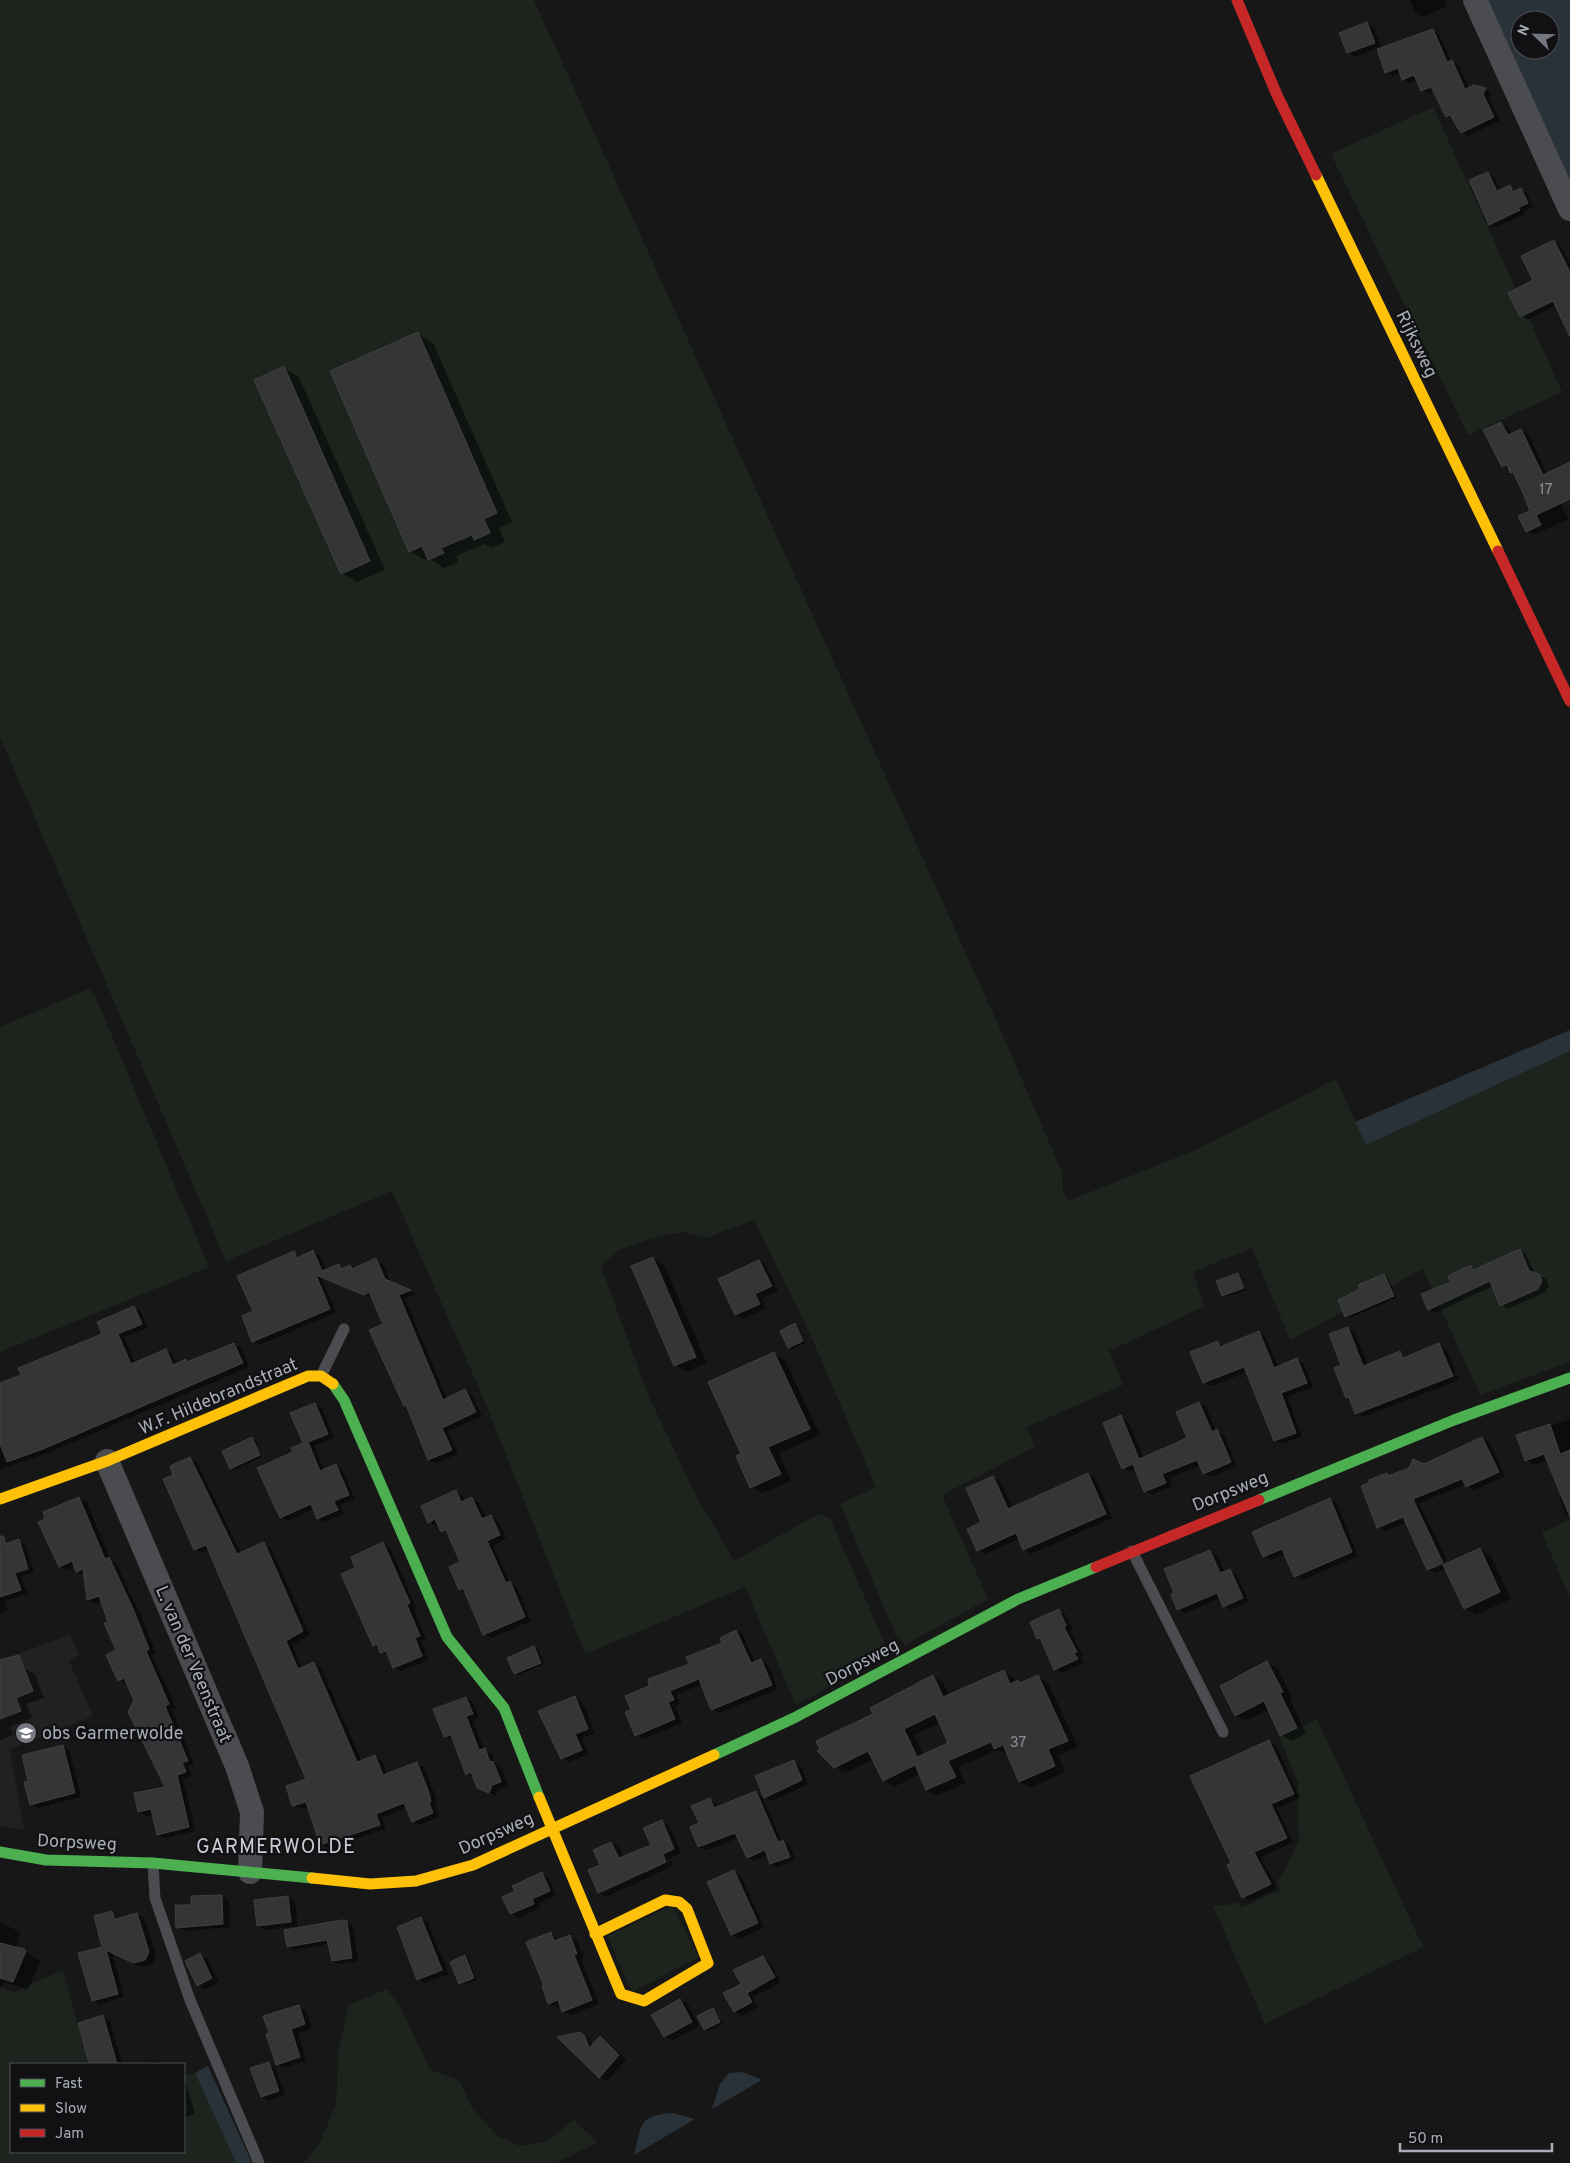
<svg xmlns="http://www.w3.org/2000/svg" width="1570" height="2163" viewBox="0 0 1570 2163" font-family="Overpass,sans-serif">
<rect width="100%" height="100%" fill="#171717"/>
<path fill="#212123" d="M70,1635L79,1655L69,1661L93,1716L10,1749L24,1830L0,1826V1660Z"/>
<path fill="#1d241e" d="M0,0H534L1001,1031L1062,1172L1063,1190L1068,1201L1193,1151L1336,1079L1366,1145L1570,1051V1362L1480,1395L1423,1269L1290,1340L1252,1248L1193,1272L1204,1306L1129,1342L1109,1350L1123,1385L1027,1427L1035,1447L942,1495L988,1599L905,1645L895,1633L840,1504L876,1487L810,1334L754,1220L706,1238L682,1232L649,1239L619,1250L601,1266L648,1395L697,1497L734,1561L819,1514L830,1518L885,1644L886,1656L796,1705L745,1587L585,1654L486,1404L392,1191L226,1261L0,737Z
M1433,107L1516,289L1509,292L1519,317L1527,314L1562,392L1468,435L1331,154Z
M89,989L96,998L209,1267L0,1352V1027Z
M1570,1519V1598L1542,1533Z
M1317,1719L1423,1947L1265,2024L1213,1906L1228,1905L1237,1902L1241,1908L1281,1890L1277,1881L1284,1872L1299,1839L1298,1782L1279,1736Z
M672,1906L699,1957L632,1992L607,1936Z
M63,1970L88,2064H11V2152H184V2076L195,2073L236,2163H0V1988L14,1992Z
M387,1989L401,2008L430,2070L459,2080L472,2108L497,2136L520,2146L545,2142L574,2120L598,2142L556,2163H303L320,2143L336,2104L339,2047L349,2005Z"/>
<path fill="#2a3239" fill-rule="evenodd" d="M1482,0H1570V187ZM1520,20H1550V50H1520Z
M1570,1030V1051L1366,1145L1355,1122Z
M208,2066L252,2163H236L195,2073Z
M743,2072L762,2080L712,2109L720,2084L729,2073Z
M673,2113L695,2119L634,2155C643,2123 637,2116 673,2113Z"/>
<path fill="#0007" fill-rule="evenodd" d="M1410,0H1444L1447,6L1422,17L1415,13Z
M1367,24L1374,28L1382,48L1433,30L1439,34L1451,61L1459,65L1469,88L1485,89L1492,93L1489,98L1500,121L1468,136L1462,132L1453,120L1447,116L1435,91L1429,94L1422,90L1418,80L1409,83L1403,79L1401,73L1393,76L1386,72L1378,48L1355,57L1348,52Z
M1488,173L1494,177L1501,191L1510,187L1516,192L1521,190L1527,193L1533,207L1524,211L1525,214L1496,227L1490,224Z
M1554,241L1560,245L1570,264V315L1556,305L1528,320L1521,316L1535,281Z
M418,334L433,343L512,522L499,528L505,542L491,548L484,544L456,556L458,562L444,568L428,558L425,560L410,551Z
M284,368L299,377L385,570L357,582L342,573Z
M1501,423L1508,427L1512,435L1521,430L1528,434L1568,519L1534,535L1527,531L1532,511L1515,475L1503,466Z
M1520,1250L1526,1254L1535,1274L1546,1279L1549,1286L1545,1292L1508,1309L1501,1305L1493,1286L1435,1313L1429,1309L1452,1282L1471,1266L1477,1270Z
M313,1252L320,1256L326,1270L338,1265L345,1269L350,1267L354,1269L376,1260L383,1264L391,1283L416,1294L405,1299L447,1399L465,1391L472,1395L482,1416L448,1431L458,1454L436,1463L429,1460L408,1407L405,1405L384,1324L373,1297L321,1277L336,1312L260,1345L253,1341L255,1312L294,1253L301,1257Z
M653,1258L664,1265L707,1363L687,1372L675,1365Z
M759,1261L766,1265L778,1291L762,1298L766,1308L743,1319L736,1314Z
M1238,1274L1241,1276L1246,1290L1226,1297L1223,1296Z
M1384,1276L1388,1277L1396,1298L1349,1318L1346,1316Z
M134,1308L141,1312L148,1328L124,1337L135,1363L166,1351L172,1354L177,1364L185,1361L189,1363L234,1344L241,1348L249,1367L50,1452L0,1469V1419Z
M795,1325L798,1327L805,1343L792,1349L789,1347Z
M1348,1328L1355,1332L1368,1365L1400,1353L1407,1357L1439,1345L1446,1349L1456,1373L1359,1411V1414L1457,1375L1459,1380L1363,1417L1356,1413L1351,1400L1347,1397L1342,1366Z
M1258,1332L1265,1336L1278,1367L1297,1360L1304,1364L1313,1387L1287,1397L1302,1436L1282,1444L1275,1440L1247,1372L1211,1386L1204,1382L1218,1343L1224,1346Z
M773,1354L785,1360L820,1435L779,1453L791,1481L762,1493L751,1487L743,1454Z
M1199,1403L1206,1407L1216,1431L1224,1435L1237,1466L1211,1477L1204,1473L1201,1465L1169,1478L1172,1486L1152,1495L1145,1491L1136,1469L1130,1472L1123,1468L1121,1417L1128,1421L1144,1458L1189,1439Z
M315,1404L322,1408L334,1438L314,1446L324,1470L336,1466L342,1469L355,1499L340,1505L344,1514L325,1522L318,1518L314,1509L288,1521L281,1517L294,1453L304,1444Z
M1570,1419V1517L1566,1515L1559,1498L1562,1496L1548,1460L1534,1465L1526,1460L1518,1436Z
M252,1438L255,1440L262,1457L234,1470L231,1468Z
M1482,1438L1490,1443L1505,1476L1474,1490L1466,1484L1419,1503L1447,1560L1431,1567V1570L1480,1549L1491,1556L1511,1599L1476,1615L1465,1608L1446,1568L1436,1573L1428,1569L1407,1522L1386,1531L1378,1527L1387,1474L1391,1477L1424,1465Z
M190,1458L197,1462L241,1554L264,1543L271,1548L310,1635L292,1645L302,1669L314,1664L321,1668L362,1762L374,1757L382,1761L387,1775L417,1763L424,1767L436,1798L437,1806L435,1807L439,1817L420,1825L413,1821L407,1808L382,1818L386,1829L328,1848L321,1844L309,1807L301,1809L294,1805L308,1780L209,1550L202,1553L195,1549L175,1475Z
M1088,1474L1095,1478L1112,1518L1031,1554L1024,1549L1019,1539L985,1554L978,1550L993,1477L1000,1481L1013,1509Z
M456,1492L463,1496L465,1502L472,1499L479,1503L487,1519L491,1517L498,1521L506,1538L493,1546L510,1583L517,1587L531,1621L491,1638L484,1634L466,1593L460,1589L462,1562L450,1536L442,1531L439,1525L436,1526L429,1522Z
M79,1498L87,1502L110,1559L116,1563L141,1616L156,1653L152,1655L176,1708L172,1710L194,1764L188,1766L192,1776L183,1779L195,1831L165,1838L158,1834L154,1814L147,1816L139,1812L167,1788L128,1684L119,1680L118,1651L102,1601L95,1604L88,1600L85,1575L77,1571L75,1566L67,1570L60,1566Z
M1329,1499L1337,1503L1358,1556L1303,1580L1295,1576L1286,1554L1272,1560L1264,1556Z
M19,1541L25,1544L34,1572L21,1576L27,1594L5,1601L8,1610L0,1613V1547Z
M383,1544L390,1548L416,1607L414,1609L426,1640L421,1642L426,1653L397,1665V1668L427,1655L428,1660L401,1671L394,1667L389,1656L374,1645L357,1568Z
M1210,1551L1217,1555L1225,1573L1230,1571L1237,1575L1249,1602L1231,1610L1224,1606L1220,1598L1186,1613L1178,1609L1176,1593Z
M1059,1611L1066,1615L1073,1630L1070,1631L1083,1656L1081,1657L1084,1663L1062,1673L1055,1669L1042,1641L1038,1638Z
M736,1631L743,1635L755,1663L761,1661L768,1665L778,1689L719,1713L712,1709L702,1684L676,1695L680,1704L675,1706L682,1723L643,1739L636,1735L632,1711L651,1687L724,1643Z
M534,1648L538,1649L544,1664L518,1675L515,1673Z
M1267,1663L1278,1669L1292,1697L1290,1699L1306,1734L1291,1741L1281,1735L1269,1709L1246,1721L1236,1715Z
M24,1668L35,1674L44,1698L26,1704L32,1718L10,1726L14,1734L0,1741V1677Z
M1004,1672L1014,1678L1016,1682L1022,1684L1038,1677L1048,1683L1078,1747L1058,1755L1065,1772L1030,1788L1020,1782L1008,1754L997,1750L958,1767L965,1783L937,1796L927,1790L920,1774L894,1787L884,1780L873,1760L845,1773L835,1767L874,1714L933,1676L943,1682L949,1695ZM941,1722L950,1743L924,1755L914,1735Z
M574,1697L582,1701L595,1733L582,1738L588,1754L569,1762L562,1758Z
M466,1698L473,1702L479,1718L473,1721L484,1750L492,1754L496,1764L501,1767L508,1786L499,1789L496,1796L478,1787L474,1778L467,1774L454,1740L445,1736Z
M1269,1741L1276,1746L1300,1798L1277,1808L1293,1842L1261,1857L1277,1888L1250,1901L1243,1897L1232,1864Z
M62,1746L69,1750L81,1797L38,1808L31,1804L30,1781Z
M794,1762L801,1766L808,1784L772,1801L765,1797Z
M756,1793L762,1797L782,1842L790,1845L795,1860L777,1867L771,1864L768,1855L754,1861L748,1857L739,1838L706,1850L699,1847L691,1828L700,1824L710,1800L716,1803L718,1808Z
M661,1821L669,1825L681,1853L602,1890V1893L671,1861L673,1866L606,1897L599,1892L601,1866L611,1843L619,1847L623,1858L652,1845Z
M734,1872L741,1876L764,1927L739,1939L732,1935Z
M542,1874L549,1878L556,1895L539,1903L540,1908L518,1918L511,1913L516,1892Z
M222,1896L229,1900L230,1927L185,1931L177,1927L192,1906V1897Z
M288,1898L295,1902L298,1926L266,1930L258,1926Z
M112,1912L120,1919L137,1914L144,1918L156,1954L153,1964L141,1967L112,1952L124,1997L100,2004L93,2000Z
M421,1919L428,1923L449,1974L425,1983L418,1979Z
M0,1922L20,1932L16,1948L23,1950L40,1961L28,1990L4,1982L0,1988Z
M346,1922L353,1926L358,1961L339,1964L333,1961L329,1944L294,1950L288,1947Z
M551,1933L559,1941L570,1937L577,1941L584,1958L581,1959L599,2004L571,2015L563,2011L561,2005L557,2007L549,2003Z
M200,1955L207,1959L219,1982L205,1990L198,1985Z
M465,1957L468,1958L477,1980L463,1985L460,1983Z
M763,1957L770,1962L781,1982L753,1997L758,2007L742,2016L735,2011L743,1985Z
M680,2000L688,2004L699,2026L672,2041L664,2036Z
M299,2007L306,2011L312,2028L298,2033L306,2061L284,2068L277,2064Z
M713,2010L723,2024L708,2031L705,2029Z
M103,2017L110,2021L122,2064H91L79,2023Z
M580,2033L588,2037L593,2045L600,2038L608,2042L626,2060L607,2081L600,2077Z
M156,2061L163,2064H146Z
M269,2064L276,2068L285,2095L269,2101L262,2097Z
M184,2077L195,2114L184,2118Z"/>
<path fill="#353536" stroke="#3f4043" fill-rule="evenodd" d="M1367,22L1375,43L1347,53L1339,33Z
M1433,29L1447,62L1452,60L1465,89L1474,85L1486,88L1483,94L1494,117L1461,133L1450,115L1446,117L1431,87L1421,91L1414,75L1402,80L1398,68L1385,73L1377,49Z
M1488,172L1497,191L1510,185L1513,192L1521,188L1528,203L1518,208L1520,210L1489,225L1469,180Z
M1554,240L1570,272V337L1553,301L1520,317L1508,293L1533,280L1521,256Z
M418,332L497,513L484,519L490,533L474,540L472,535L441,548L444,553L428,560L422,546L409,552L330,371Z
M284,366L370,561L341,574L254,380Z
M1501,422L1508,435L1521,429L1543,475L1570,462V499L1536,515L1541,525L1526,532L1518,516L1530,511L1523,493L1513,472L1510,473L1507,465L1502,467L1483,430Z
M1520,1249L1529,1271L1539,1274L1542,1281L1538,1289L1500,1306L1490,1281L1428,1310L1421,1294L1451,1282L1448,1276L1471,1265L1473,1270Z
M313,1250L322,1271L339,1264L341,1269L350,1265L352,1269L376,1258L385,1279L411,1290L399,1295L443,1400L465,1389L476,1412L442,1428L452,1450L428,1460L406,1405L404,1406L369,1330L383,1324L369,1292L364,1295L316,1275L330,1309L252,1342L242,1316L253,1311L237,1276L294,1251L297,1258Z
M653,1257L696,1357L674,1366L631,1266Z
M759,1260L772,1286L755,1294L760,1304L735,1315L718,1279Z
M1238,1273L1244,1288L1222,1296L1216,1281Z
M1384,1274L1394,1296L1345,1317L1338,1300L1360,1289L1358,1285Z
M134,1306L142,1324L118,1334L131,1364L166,1349L173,1365L186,1359L187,1362L234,1343L243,1363L43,1449L7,1462L0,1444V1383L21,1375L18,1368L102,1334L97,1322Z
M795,1323L803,1341L788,1348L780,1331Z
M1348,1327L1363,1366L1400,1351L1403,1358L1439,1343L1453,1376L1355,1414L1349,1397L1346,1398L1334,1368L1341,1365L1329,1334Z
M1259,1331L1274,1368L1297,1358L1307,1383L1281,1393L1296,1433L1274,1441L1244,1367L1203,1383L1190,1352L1218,1341L1220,1347Z
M774,1352L810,1429L768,1447L781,1474L750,1488L736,1456L741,1454L708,1382Z
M1199,1402L1212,1432L1217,1429L1231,1462L1203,1474L1197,1460L1162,1474L1166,1483L1144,1492L1133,1464L1122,1469L1103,1423L1121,1415L1139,1459L1187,1438L1176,1412Z
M315,1403L328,1434L308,1442L320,1471L336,1464L349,1495L334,1501L338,1510L317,1519L311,1504L280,1518L257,1468L293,1452L291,1448L303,1443L290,1413Z
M1550,1424L1560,1454L1570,1450V1517L1544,1454L1525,1461L1516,1435Z
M252,1437L260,1455L230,1469L222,1451Z
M1482,1437L1499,1472L1466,1487L1462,1479L1413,1499L1443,1563L1427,1570L1403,1517L1377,1528L1361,1486L1370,1482L1369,1480L1387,1473L1388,1476L1409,1468L1413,1459L1424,1464Z
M190,1457L237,1554L264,1542L303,1631L286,1641L298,1669L314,1662L357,1762L375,1755L383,1775L417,1762L429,1793L431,1802L429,1803L433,1813L412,1822L404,1803L376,1814L380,1825L320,1845L306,1802L292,1806L286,1786L306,1779L206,1545L194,1550L163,1479L173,1475L170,1466Z
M1088,1473L1106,1514L1023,1550L1016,1533L977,1551L967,1529L981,1522L966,1488L993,1476L1008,1509Z
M456,1490L461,1502L472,1497L482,1519L491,1515L500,1535L487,1541L506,1583L510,1581L525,1617L483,1635L463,1588L459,1590L449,1567L460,1562L446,1530L441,1532L435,1519L428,1523L421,1506Z
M79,1497L105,1559L109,1557L134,1611L149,1649L146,1651L169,1704L165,1706L188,1761L182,1762L186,1772L177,1775L189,1827L157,1835L151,1809L138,1812L134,1793L165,1787L128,1712L134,1700L124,1678L118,1681L106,1655L116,1650L104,1623L108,1622L99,1596L87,1600L83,1569L76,1572L72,1561L59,1567L38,1522L45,1519L43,1512Z
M1330,1498L1352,1552L1294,1577L1282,1549L1263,1557L1252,1532Z
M0,1536H3L6,1544L19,1539L28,1569L15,1573L21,1590L0,1597Z
M383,1542L410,1603L407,1605L420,1636L415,1638L422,1656L393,1668L386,1651L380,1653L377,1644L373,1646L341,1574L355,1568L351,1557Z
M1480,1548L1500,1592L1464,1609L1443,1565Z
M1210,1550L1220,1573L1230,1569L1243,1598L1223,1607L1217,1593L1177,1610L1171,1594L1174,1593L1164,1569Z
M1059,1609L1066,1626L1064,1627L1077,1652L1074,1653L1078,1659L1054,1670L1040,1638L1037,1639L1030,1622Z
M736,1630L751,1663L761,1659L772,1685L711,1710L699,1679L670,1691L674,1700L668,1702L675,1719L635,1736L625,1712L631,1710L625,1696L649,1686L648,1679L689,1664L686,1657L722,1643L720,1638Z
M534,1646L541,1663L514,1674L507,1658Z
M19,1655L33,1691L16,1698L21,1711L0,1719V1660Z
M1267,1661L1283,1692L1280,1693L1297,1728L1280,1736L1264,1701L1235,1716L1220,1686Z
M1004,1670L1010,1684L1018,1680L1020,1683L1038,1675L1068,1741L1048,1749L1055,1766L1019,1782L1003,1745L994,1749L991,1742L948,1761L956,1777L926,1790L915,1765L883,1781L868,1751L834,1768L817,1751L820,1750L816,1741L873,1714L870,1708L933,1675L943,1697ZM935,1714L948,1743L917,1757L904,1729Z
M575,1696L588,1729L575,1734L582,1750L561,1759L538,1711Z
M466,1697L473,1714L466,1716L479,1750L485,1748L490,1762L493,1761L501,1782L492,1785L489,1793L477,1788L471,1772L466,1775L451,1735L444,1737L433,1709Z
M1269,1740L1294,1794L1271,1804L1287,1838L1254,1852L1271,1884L1242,1898L1227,1865L1231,1863L1190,1776Z
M63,1745L75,1793L30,1805L24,1782L28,1781L22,1755Z
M794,1760L802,1780L764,1798L755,1776Z
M756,1791L778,1842L783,1840L790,1857L770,1864L765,1850L747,1858L735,1833L698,1847L690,1827L699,1823L691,1806L710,1798L714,1808Z
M662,1820L674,1849L663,1854L666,1862L598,1893L588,1870L600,1865L593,1850L611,1842L619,1858L651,1845L643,1828Z
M734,1870L758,1923L731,1935L707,1882Z
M542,1872L550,1891L532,1899L534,1904L510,1914L502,1897L515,1891L512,1886Z
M222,1895L223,1924L176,1928L175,1905H191V1896Z
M288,1896L291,1922L257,1926L254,1900Z
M112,1911L115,1919L137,1913L149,1952L145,1960L133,1963L106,1950L118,1994L92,2001L78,1953L102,1947L94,1916Z
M421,1917L442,1970L417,1980L397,1927Z
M342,1920L347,1921L352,1958L332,1961L327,1940L287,1947L284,1930Z
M551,1932L554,1941L570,1935L577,1954L574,1955L592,2000L562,2012L558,2000L548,2004L542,1986H544L526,1942Z
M0,1943L24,1949L26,1951L13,1982L0,1978Z
M200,1953L212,1978L197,1986L185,1961Z
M465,1955L474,1978L459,1984L450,1962Z
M763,1956L775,1977L747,1993L752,2002L734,2012L723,1993L741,1984L733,1970Z
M680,1999L692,2022L664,2037L651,2015Z
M299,2005L305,2024L291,2029L300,2057L276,2065L266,2034L269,2033L263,2016Z
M713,2008L720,2022L704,2030L697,2016Z
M103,2015L117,2064H89L78,2023Z
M580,2032L585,2036L589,2048L600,2036L619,2055L599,2078L557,2037Z
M269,2062L279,2091L261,2097L250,2068Z"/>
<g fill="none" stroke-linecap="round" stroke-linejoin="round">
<path stroke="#4b4c50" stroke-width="11" d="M321,1376L344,1329
M1132,1551L1223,1732
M153,1863L155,1898L190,2000L259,2163"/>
<path stroke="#4b4c50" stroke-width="24" d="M1475,0L1570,209
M107,1461L237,1766L252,1812L250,1872"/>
<path stroke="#4caf50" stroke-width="11" d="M333,1384L344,1400L447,1637L504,1708L539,1797
M1259,1500L1454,1420L1570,1378
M714,1755L794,1718L1018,1599L1096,1567
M0,1852L46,1860L153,1863L312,1878"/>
<path stroke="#ffc107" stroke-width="11" d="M1316,175L1498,551
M0,1499L107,1461L308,1376H321L333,1384
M539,1797L621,1994L644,2001L708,1963L687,1909L679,1902L665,1900L595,1934
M312,1878L370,1884L416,1881L473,1865L714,1755"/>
<path stroke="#c62828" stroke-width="11" d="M1237,0L1277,95L1316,175
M1498,551L1570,701
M1096,1567L1259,1500"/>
</g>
<defs>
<g id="school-disc" transform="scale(1.125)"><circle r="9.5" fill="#757880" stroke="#111113"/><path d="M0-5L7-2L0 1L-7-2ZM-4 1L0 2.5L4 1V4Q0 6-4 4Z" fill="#fff"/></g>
</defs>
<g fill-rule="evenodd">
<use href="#school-disc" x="26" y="1733"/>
</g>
<g text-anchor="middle" stroke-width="4.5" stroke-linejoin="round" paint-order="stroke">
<g font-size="15" fill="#8b8f98">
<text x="1546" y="494">17</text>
<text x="1018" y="1747">37</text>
</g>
<g font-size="18" fill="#a8adb8" stroke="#111113">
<text transform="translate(1417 344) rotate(64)" y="6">Rijksweg</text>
<text transform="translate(218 1396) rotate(-23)" y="6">W.F. Hildebrandstraat</text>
<text transform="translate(1230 1491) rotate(-22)" y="6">Dorpsweg</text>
<text transform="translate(862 1662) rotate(-28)" y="6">Dorpsweg</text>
<text transform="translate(194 1664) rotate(67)" y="6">L. van der Veenstraat</text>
<text transform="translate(496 1833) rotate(-24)" y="6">Dorpsweg</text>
<text transform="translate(77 1842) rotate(3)" y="6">Dorpsweg</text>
</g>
<g font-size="18" fill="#a8adb8" stroke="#111113" text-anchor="start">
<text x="42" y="1739">obs Garmerwolde</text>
</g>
<g font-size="20" letter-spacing="1" fill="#c9ccd4" stroke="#111113">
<text x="276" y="1853">GARMERWOLDE</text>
</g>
</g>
<rect x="10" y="2063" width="175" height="90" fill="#111113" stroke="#4d4f55"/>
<rect x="20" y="2079" width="25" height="8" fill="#4caf50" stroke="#4d4f55"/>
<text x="55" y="2088" font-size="15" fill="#a8adb8">Fast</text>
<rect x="20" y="2104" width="25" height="8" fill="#ffc107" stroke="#4d4f55"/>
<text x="55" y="2113" font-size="15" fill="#a8adb8">Slow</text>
<rect x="20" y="2129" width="25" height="8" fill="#c62828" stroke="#4d4f55"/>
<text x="55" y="2138" font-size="15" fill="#a8adb8">Jam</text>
<g transform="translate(1535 35) rotate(293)"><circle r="24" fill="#111113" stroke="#4d4f55"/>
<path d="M0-4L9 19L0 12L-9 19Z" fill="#757880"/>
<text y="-8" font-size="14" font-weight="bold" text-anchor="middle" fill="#a8adb8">N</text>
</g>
<path d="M1400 2143v8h152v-8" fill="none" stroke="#a8adb8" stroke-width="2.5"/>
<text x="1408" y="2143" font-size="15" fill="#a8adb8" stroke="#111113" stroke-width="4" paint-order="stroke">50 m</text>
</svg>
